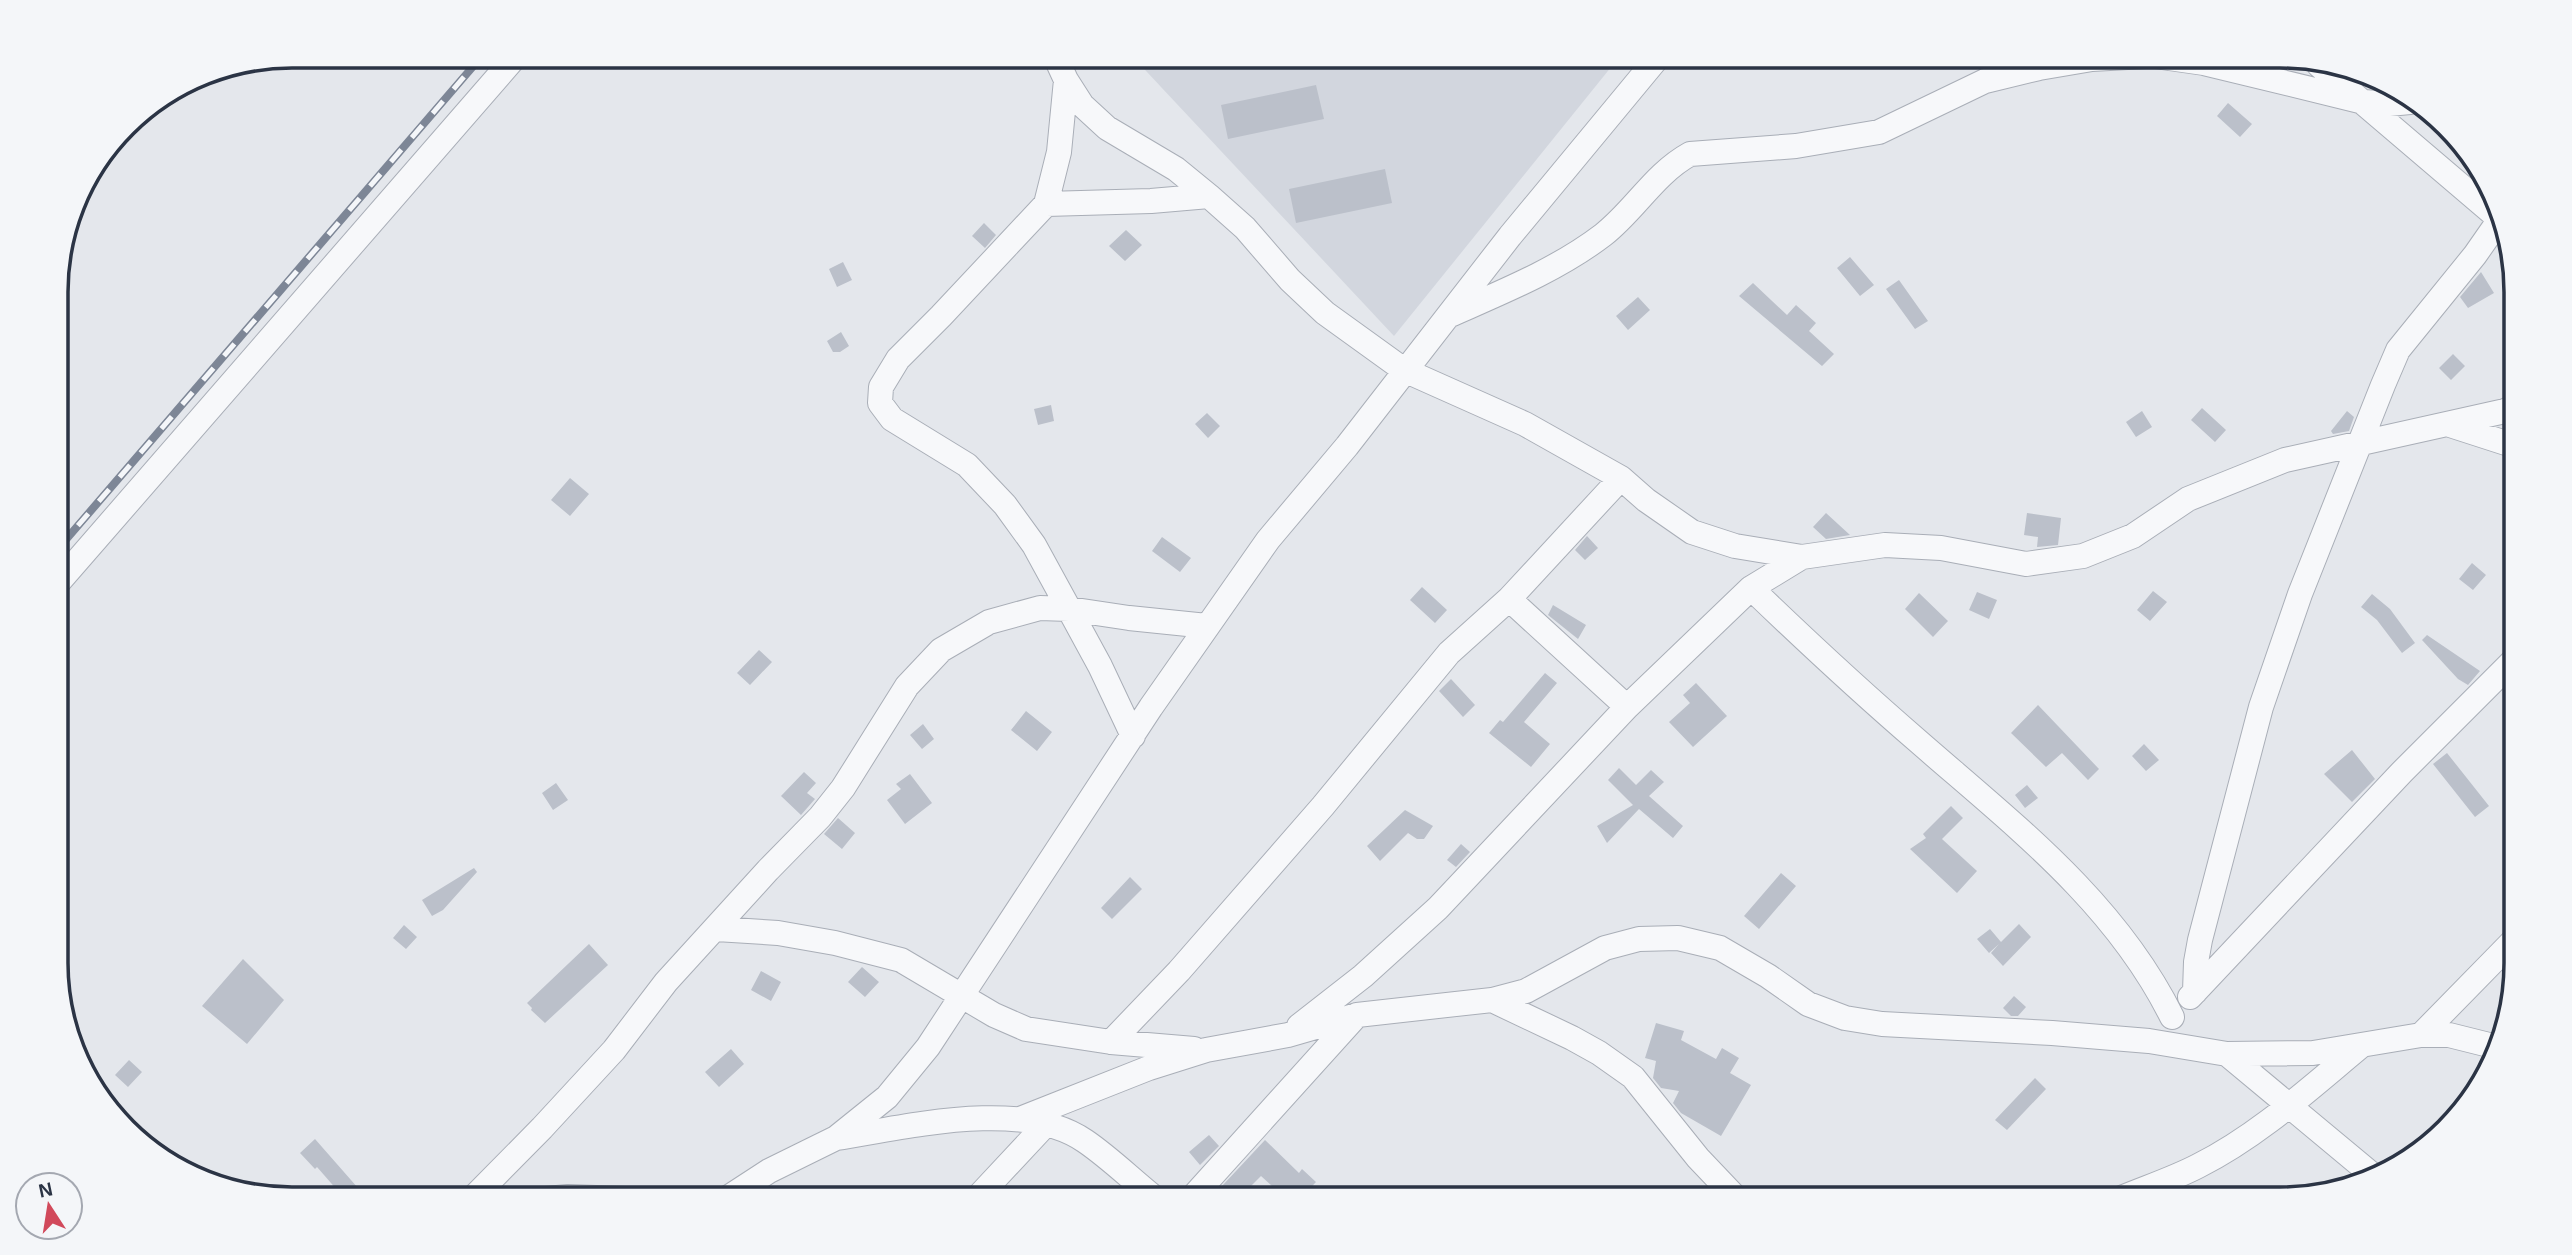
<svg xmlns="http://www.w3.org/2000/svg" width="2572" height="1255" viewBox="0 0 2572 1255" font-family="Arial,sans-serif">
<rect width="100%" height="100%" fill="#e4e7ec"/>
<path fill="#d2d6de" d="M1132,56H1620L1394,336Z"/>
<path fill="#bbc0ca" d="M1316,85L1324,119L1228,139L1221,105Z
M2228,103L2252,124L2240,137L2217,116Z
M1385,169L1392,203L1296,223L1289,189Z
M984,223L996,235L985,248L972,236Z
M1126,230L1142,245L1125,261L1109,246Z
M1850,257L1874,285L1860,296L1837,268Z
M843,262L852,280L837,287L829,269Z
M2481,272L2494,293L2468,308L2460,297Z
M1899,280L1928,321L1915,329L1886,289Z
M1753,283L1787,315L1796,305L1816,323L1809,331L1834,354L1822,366L1739,296Z
M1638,297L1650,310L1628,330L1616,316Z
M841,332L849,346L840,352H833L827,341Z
M2453,354L2465,366L2451,380L2439,368Z
M1051,405L1054,421L1038,425L1034,409Z
M2202,408L2226,430L2215,442L2191,420Z
M2142,411L2152,427L2136,437L2126,422Z
M2347,411L2354,417L2349,431L2333,434L2331,431Z
M1207,413L1220,426L1208,438L1195,424Z
M570,478L589,494L570,516L551,500Z
M1826,513L1850,535L1826,539L1813,527Z
M2027,513L2061,518L2058,545L2037,547L2038,537L2024,535Z
M1587,536L1598,548L1585,560L1575,550Z
M1162,537L1191,558L1180,572L1152,551Z
M2472,563L2486,575L2473,590L2459,579Z
M1422,587L1447,610L1435,623L1410,600Z
M2153,591L2167,602L2150,621L2137,610Z
M1977,592L1997,600L1989,619L1969,610Z
M1919,593L1948,621L1933,637L1905,609Z
M2372,594L2390,609L2415,643L2402,653L2377,620L2361,607Z
M1553,605L1586,625L1578,639L1548,615Z
M2427,635L2480,671L2468,685L2458,679L2422,640Z
M759,650L772,662L750,685L737,673Z
M1545,673L1557,683L1524,722L1550,744L1531,767L1489,733L1500,720L1503,722Z
M1451,679L1475,705L1463,717L1439,691Z
M1696,683L1727,716L1693,747L1669,722L1690,703L1683,695Z
M2038,705L2099,769L2088,780L2062,753L2046,767L2011,733Z
M1026,711L1052,732L1037,751L1011,730Z
M923,724L934,739L922,749L910,735Z
M2144,744L2159,760L2146,771L2132,756Z
M2352,750L2375,779L2352,802L2324,774Z
M2447,753L2489,806L2475,817L2433,764Z
M1619,768L1636,785L1651,770L1664,782L1649,796L1683,826L1673,838L1639,809L1607,843L1597,826L1633,805L1608,780Z
M804,772L816,783L807,793L815,799L801,815L781,796Z
M910,774L932,803L905,824L887,800L901,789L896,784Z
M556,783L568,800L553,810L542,793Z
M2027,785L2038,798L2025,808L2015,795Z
M1951,806L1963,818L1942,839L1977,871L1957,893L1910,849L1926,838L1923,834Z
M1405,810L1433,826L1424,839H1417L1408,833L1380,861L1367,846Z
M838,818L855,833L842,849L824,834Z
M1461,844L1470,852L1456,867L1447,860Z
M474,868L477,872L443,910L432,916L422,900Z
M1781,873L1796,886L1759,929L1744,916Z
M1130,877L1142,889L1112,919L1101,908Z
M2019,924L2031,937L2003,966L1991,953L1999,944L1989,953L1977,939L1990,929L2001,942Z
M404,925L417,937L406,949L393,938Z
M589,944L608,965L545,1023L531,1010L532,1008L527,1003Z
M243,959L284,1000L247,1044L202,1006Z
M862,967L879,982L865,997L848,982Z
M761,971L781,982L771,1001L751,990Z
M2014,996L2026,1007L2018,1016H2011L2003,1008Z
M1656,1023L1684,1031L1681,1040L1716,1059L1722,1048L1739,1058L1730,1073L1751,1085L1721,1136L1681,1113L1673,1103L1679,1091L1661,1088L1653,1078L1656,1061L1645,1058Z
M731,1049L744,1064L719,1087L705,1072Z
M129,1060L142,1072L128,1087L115,1075Z
M2035,1078L2046,1089L2007,1130L1995,1120Z
M1209,1135L1219,1146L1200,1165L1189,1152Z
M315,1139L358,1188L345,1199L317,1167L315,1169L300,1153Z
M1265,1140L1299,1173L1302,1169L1316,1182L1300,1199H1286L1261,1176L1238,1199H1234L1222,1186Z"/>
<g fill="none" stroke-linecap="round" stroke-linejoin="round">
<g stroke="#a9aeb7" stroke-width="26">
<path id="minor" d="M1055,56L1066,80L1082,105L1107,128L1176,169L1209,196L1245,228L1290,280L1325,313L1404,370L1525,424L1621,478L1646,500L1692,532L1735,546L1802,557L1885,545L1941,548L2026,564L2083,556L2133,536L2188,499L2285,460L2505,411L2514,407
M2155,56L2204,63L2364,102L2389,104L2410,102
M2319,65L2495,215
M1066,80L1059,152L1046,204L941,316L898,359L881,387L880,403L892,419L967,465L1005,505L1034,545L1069,609L1100,666L1133,736
M1046,204L1151,201L1209,196
M1450,315C1502,292 1557,270 1603,235C1635,210 1654,174 1690,154L1796,146L1879,132L1985,81L2039,68L2092,59L2145,56
M2450,425L2515,446
M57,584L516,56
M1751,588C1806,641 1861,692 1919,742C2014,825 2115,902 2172,1017
M1509,599L1627,707
M716,929L778,933L835,943L901,960L994,1015L1026,1029L1111,1042L1194,1049
M2195,992L2196,962L2200,940L2261,707L2300,594L2383,385L2398,350L2475,255L2498,222
M2190,997L2402,772L2515,659
M1492,1000L1572,1038L1599,1053L1633,1077L1698,1158L1737,1199
M1299,1026L1363,976L1438,908L1627,707L1751,588L1802,557
M2421,1035L2516,938
M1111,1042L1179,971L1323,806L1449,653L1509,599L1621,478
M2227,1054L2370,1173
M1020,1119L1149,1068L1206,1050L1288,1035L1357,1015L1492,1000L1526,991L1605,948L1639,939L1678,938L1720,948L1768,976L1808,1004L1845,1018L1882,1024L2052,1033L2149,1041L2227,1054L2313,1053L2421,1035H2449L2497,1047
M837,1138C907,1127 1023,1098 1085,1141C1110,1158 1132,1180 1156,1199
M472,1199L542,1128L614,1050L666,982L768,870L820,817L843,788L907,686L941,650L989,622L1040,608L1069,609L1129,618L1207,626
M546,1199L568,1197L625,1199
M726,1199L769,1171L836,1138L887,1097L928,1047L1151,707L1268,540L1347,446L1510,236L1659,56
M976,1199L1047,1123
M1191,1199L1357,1015
M2119,1199C2145,1188 2173,1179 2198,1166C2258,1136 2310,1088 2362,1045"/>
</g>
<use href="#minor" stroke="#f7f8fa" stroke-width="24"/>
<g stroke="#7d8696" stroke-width="8">
<path id="rail" d="M57,550L482,56"/>
</g>
<use href="#rail" stroke="#f4f6f9" stroke-width="5" stroke-dasharray="16" stroke-linecap="butt"/>
</g>
<path d="M0 0H2572V1255H0ZM292 68H2280A224 224 0 0 1 2504 292V963A224 224 0 0 1 2280 1187H292A224 224 0 0 1 68 963V292A224 224 0 0 1 292 68Z" fill="#f4f6f9" fill-rule="evenodd"/>
<path fill="none" stroke="#2b3445" stroke-width="3.5" d="M292 68H2280A224 224 0 0 1 2504 292V963A224 224 0 0 1 2280 1187H292A224 224 0 0 1 68 963V292A224 224 0 0 1 292 68Z"/>
<g transform="translate(49 1206) rotate(348)"><circle r="33" fill="#f4f6f9" stroke="#a4a8b1" stroke-width="2"/>
<path d="M0-5L12 26L0 18L-12 26Z" fill="#d1495b"/>
<text y="-10" font-size="19" font-weight="bold" text-anchor="middle" fill="#2b3445">N</text>
</g>
</svg>
